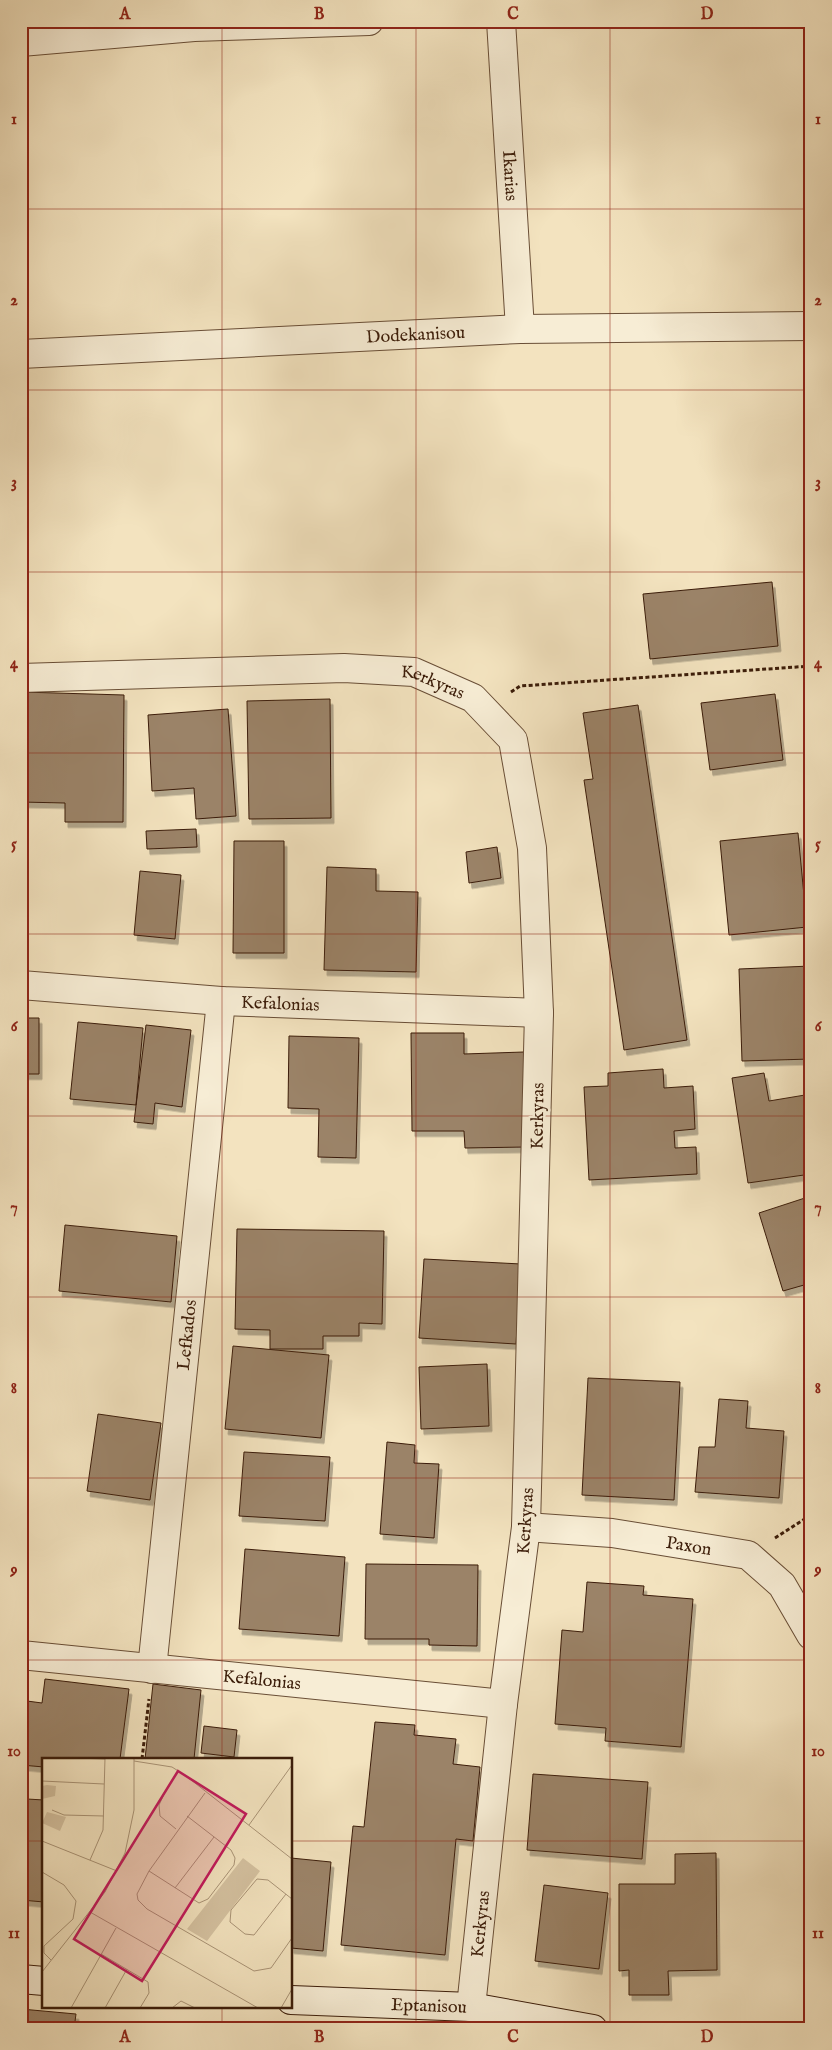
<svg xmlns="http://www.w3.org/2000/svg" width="832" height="2050" viewBox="0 0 832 2050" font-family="'IM FELL English',serif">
<defs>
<filter id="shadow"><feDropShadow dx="3" dy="5.5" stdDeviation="0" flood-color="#0004"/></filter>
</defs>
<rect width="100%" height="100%" fill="#f3e3bf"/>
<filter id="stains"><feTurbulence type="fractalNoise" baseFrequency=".004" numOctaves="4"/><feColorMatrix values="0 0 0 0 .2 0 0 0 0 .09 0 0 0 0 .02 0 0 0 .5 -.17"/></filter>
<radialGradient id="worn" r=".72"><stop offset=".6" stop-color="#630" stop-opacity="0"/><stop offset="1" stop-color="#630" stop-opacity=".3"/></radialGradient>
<path fill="#9b8368" stroke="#3b1c09" filter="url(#shadow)" d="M772,582L778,646L650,659L643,594Z
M22,692L124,695L123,822H65V803L21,802Z
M775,694L783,760L710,770L701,703Z
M330,699L331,818L249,819L247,701Z
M638,705L687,1040L624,1050L584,780L593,779L583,713Z
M228,709L236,816L196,819L194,788L152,791L148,715Z
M196,829L197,847L147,849L146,831Z
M798,833L807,927L729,935L720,841Z
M234,841H284V953H233Z
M497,847L501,878L469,883L466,852Z
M327,867L376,869V891L418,892L416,972L324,970Z
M140,871L181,875L175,939L134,935Z
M811,966V1059L742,1061L739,969Z
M21,1018H39V1074H21Z
M78,1022L143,1028L136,1105L70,1099Z
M146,1025L191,1030L182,1107L155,1103L153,1124L134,1122Z
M411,1033H464V1054L524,1052L526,1147L465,1148L464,1131H412Z
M289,1036L359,1038L356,1158L318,1157L319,1109L288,1108Z
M663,1069L664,1088L693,1086L695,1129L674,1131L675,1148L696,1147L697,1174L589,1180L584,1087L608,1086V1073Z
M764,1073L769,1101L811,1094V1174L748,1183L732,1078Z
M811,1196V1283L783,1291L759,1213Z
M65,1225L177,1236L171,1302L59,1291Z
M237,1229L384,1231L382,1324L359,1323V1336H323V1349H270V1330L235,1329Z
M424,1259L521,1264L516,1344L419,1338Z
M233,1346L329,1355L321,1438L225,1429Z
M487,1364L489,1426L421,1429L419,1367Z
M588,1378L680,1382L674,1500L582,1495Z
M719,1399L748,1401L746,1428L784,1431L779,1498L695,1492L699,1447H715Z
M98,1414L161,1423L150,1500L87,1491Z
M387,1442L415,1445L414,1463L439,1464L434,1538L380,1534Z
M244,1452L330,1457L325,1521L239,1516Z
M245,1549L345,1557L339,1636L239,1629Z
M366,1564L478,1565L477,1646L429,1645V1639H365Z
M587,1582L644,1586L643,1595L693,1599L681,1747L605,1741L606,1728L555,1724L562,1630L583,1632Z
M45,1679L129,1689L120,1759H44V1767L21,1765V1746L27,1701L42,1703Z
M153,1684L201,1690L194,1759H145Z
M375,1722L415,1725L414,1735L456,1739L453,1764L480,1767L473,1841L456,1839L445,1955L341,1945L353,1826L364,1827Z
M204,1726L237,1730L234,1757L201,1753Z
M533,1774L648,1782L642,1859L527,1850Z
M27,1799L44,1800V1902L21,1900V1855Z
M716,1853L717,1970L668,1971L669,1995H629V1970L619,1971V1884H675V1854Z
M291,1858L331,1862L323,1951L291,1948Z
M544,1885L608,1893L599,1969L535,1961Z
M21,2009L76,2014L74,2029H21Z
M100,2026L138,2029H100Z"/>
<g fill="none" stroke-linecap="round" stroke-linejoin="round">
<g stroke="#694e36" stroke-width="30">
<g id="street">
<path id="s1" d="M501,21L520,329"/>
<path d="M21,42L194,27L369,21"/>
<path id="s2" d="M21,354L520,329L811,326"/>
<path id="s3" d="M21,678L344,668L414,672L473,698L513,740L532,848L539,1013L526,1527L503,1704L471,2007"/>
<path id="s4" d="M21,985L221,1001L539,1013"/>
<path id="s5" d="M526,1527L612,1533L748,1555L782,1585L811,1635"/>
<path id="s6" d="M21,1655L503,1704"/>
<path id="s7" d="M152,1669L221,1001"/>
</g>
</g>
<g stroke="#3b1c09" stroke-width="30">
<g id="secondary">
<path d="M21,1979L44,1981"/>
<path id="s8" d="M291,2000L471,2007L593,2029"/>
</g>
</g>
<path stroke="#3b1c09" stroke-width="3" stroke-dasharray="4 2.5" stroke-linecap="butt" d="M511,692L520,686L811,666
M775,1538L811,1515
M142,1759L149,1699"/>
<use href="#street" stroke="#f7edd5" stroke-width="28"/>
<use href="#secondary" stroke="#f7edd5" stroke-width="28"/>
</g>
<path fill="none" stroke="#8f2418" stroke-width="1" stroke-opacity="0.55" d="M222,21V1759M416,21V2029M610,21V2029M21,209H811M21,390H811M21,572H811M21,753H811M21,934H811M21,1116H811M21,1297H811M21,1478H811M21,1660H811M21,1841H44M291,1841H811M222,2006V2029"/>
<g text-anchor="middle" stroke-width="5" stroke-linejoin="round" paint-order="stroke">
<g font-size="18" fill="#3b1c09" stroke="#f7edd5">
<text dy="6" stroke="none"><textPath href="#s1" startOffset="155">Ikarias</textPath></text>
<text dy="6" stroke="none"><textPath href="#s2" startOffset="395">Dodekanisou</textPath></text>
<text dy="6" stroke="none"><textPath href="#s3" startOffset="414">Kerkyras</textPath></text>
<text dy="6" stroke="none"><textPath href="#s4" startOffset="260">Kefalonias</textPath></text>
<text transform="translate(537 1116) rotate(-89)" y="6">Kerkyras</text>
<text dy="6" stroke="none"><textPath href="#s7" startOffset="336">Lefkados</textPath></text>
<text transform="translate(525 1521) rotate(-86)" y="6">Kerkyras</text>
<text dy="6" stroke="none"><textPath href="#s5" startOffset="164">Paxon</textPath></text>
<text dy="6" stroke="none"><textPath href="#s6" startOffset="242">Kefalonias</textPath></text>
<text transform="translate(480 1924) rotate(-84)" y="6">Kerkyras</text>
<text dy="6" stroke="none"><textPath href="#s8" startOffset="138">Eptanisou</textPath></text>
</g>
</g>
<g transform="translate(42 1758)">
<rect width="250" height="250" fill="#f3e3bf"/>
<path d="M5,27L14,28L13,38L0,41V28ZM5,54L24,59L18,73L0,65ZM201,100L218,113L165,183L145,171Z" fill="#d4c1a0"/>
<path fill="none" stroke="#a99376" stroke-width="1" d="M35,0L63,1M92,3L130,9L144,18L250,101M0,23L62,26M123,34L117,47L118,58L134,71M163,35L107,113L95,136L96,142L105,151L212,213L229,210L250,180M10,52L22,57L62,58M207,67L250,7M0,83L75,113M48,102L61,72L63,0M107,113L157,145L166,141L192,107L193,100L189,92L145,58M0,114L22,127L34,143L31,161L2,188V195L9,202M133,130L172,79M244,136L212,177L203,176L188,164L189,152L215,121L226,122L250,141M48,154L216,250M59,196L106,224L107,235L98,250M0,214L63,134L83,95L92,52V0M29,250L74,170M63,250L85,211M130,250L139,243L153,250M239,250L250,231"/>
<path fill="#c2185b" fill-opacity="0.15" stroke="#c2185b" stroke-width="2.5" d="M136,13L204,56L100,223L32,181Z"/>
<rect width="250" height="250" fill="none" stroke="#3b1c09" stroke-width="2.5"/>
</g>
<rect width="832" height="2050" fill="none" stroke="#f3e3bf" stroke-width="55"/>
<rect x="28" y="28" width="776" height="1994" fill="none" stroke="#8f2418" stroke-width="2"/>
<g font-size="16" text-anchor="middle" font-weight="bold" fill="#8f2418">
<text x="125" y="19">A</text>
<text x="319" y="19">B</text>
<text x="513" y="19">C</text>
<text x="707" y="19">D</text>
<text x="14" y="124">1</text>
<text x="818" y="124">1</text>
<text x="14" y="305">2</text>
<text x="818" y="305">2</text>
<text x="14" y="487">3</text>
<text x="818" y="487">3</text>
<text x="14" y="668">4</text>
<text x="818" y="668">4</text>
<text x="14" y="849">5</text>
<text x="818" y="849">5</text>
<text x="14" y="1031">6</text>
<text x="818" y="1031">6</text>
<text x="14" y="1212">7</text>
<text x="818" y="1212">7</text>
<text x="14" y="1393">8</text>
<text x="818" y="1393">8</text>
<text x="14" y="1575">9</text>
<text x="818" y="1575">9</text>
<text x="14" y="1756">10</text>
<text x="818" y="1756">10</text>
<text x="14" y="1938">11</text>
<text x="818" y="1938">11</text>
<text x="125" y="2042">A</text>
<text x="319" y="2042">B</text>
<text x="513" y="2042">C</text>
<text x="707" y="2042">D</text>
</g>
<rect width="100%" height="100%" filter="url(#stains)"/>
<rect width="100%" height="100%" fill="url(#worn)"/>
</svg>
